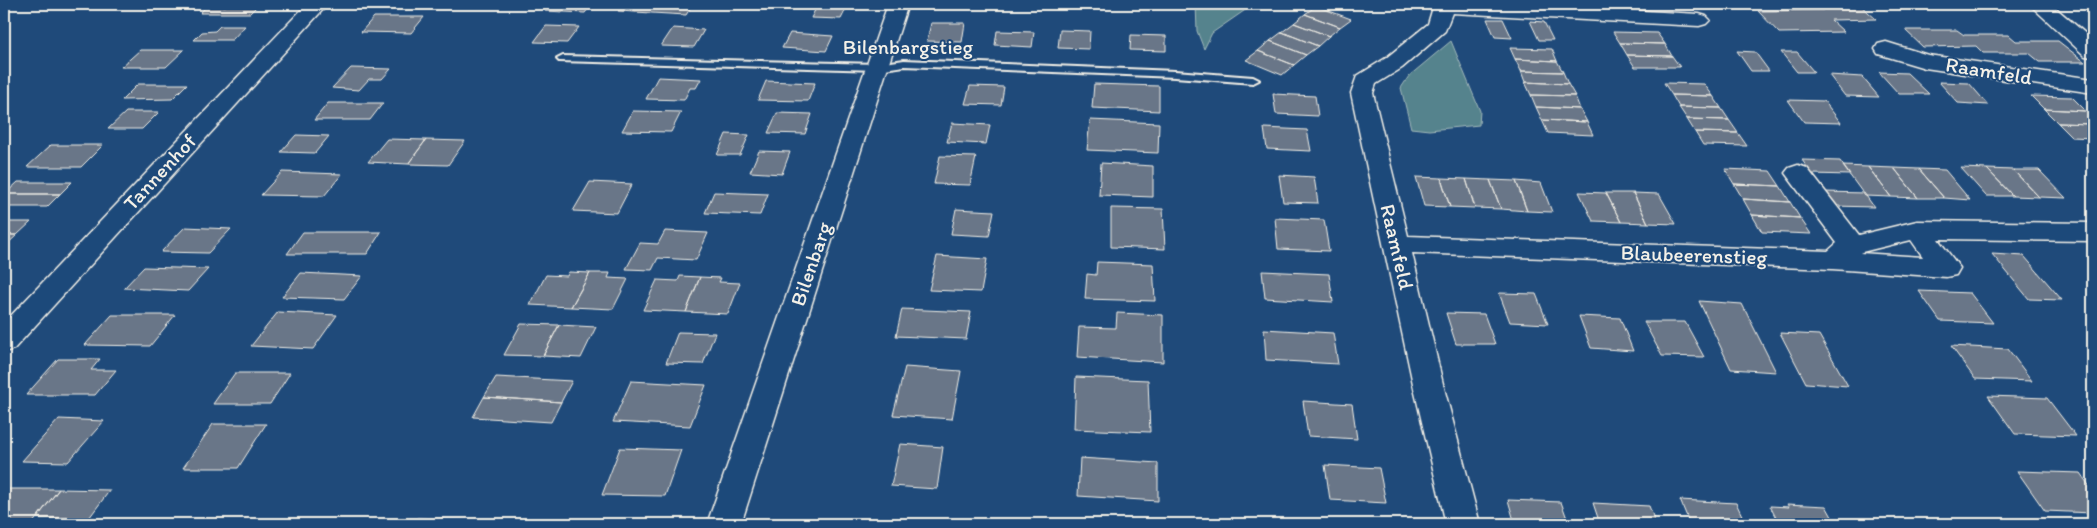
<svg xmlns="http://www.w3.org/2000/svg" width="2097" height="528" viewBox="0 0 2097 528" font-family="Itim,sans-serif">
<rect width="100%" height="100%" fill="#1f4a7a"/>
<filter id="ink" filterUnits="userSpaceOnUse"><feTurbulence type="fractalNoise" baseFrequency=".02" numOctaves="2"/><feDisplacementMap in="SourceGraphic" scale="10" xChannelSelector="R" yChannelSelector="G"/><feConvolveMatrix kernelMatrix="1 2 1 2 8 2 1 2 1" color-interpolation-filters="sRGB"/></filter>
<g filter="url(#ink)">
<path fill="#54838d" stroke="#a4baba" d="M1196,4H1254L1212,33L1204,49L1197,31Z
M1451,41L1480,111L1479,125L1429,130L1411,128L1401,88L1409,76Z"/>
<path fill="#697688" stroke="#f4f1e8" d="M228,4H259L250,13H200L207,6H226Z
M386,4H426L421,8L383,7Z
M551,4H592L585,13L545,11Z
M624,4H693L686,15L618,11Z
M818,4H822L848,5L841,19L811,18Z
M1816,4H1859L1876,19L1831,20L1844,32L1779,33L1758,11L1823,10Z
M1316,6L1351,19L1340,27L1305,14Z
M1305,14L1340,27L1329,36L1294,23Z
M374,17H424L411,33L361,32Z
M1487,19H1503L1512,38L1495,37Z
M1530,21L1544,22L1553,40H1539Z
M931,23H965L962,42L927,41Z
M1294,23L1329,36L1318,46L1282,32Z
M220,26H245L232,40H194L202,32L215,31Z
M546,26L579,27L567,43L534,42Z
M673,28L704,30L694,47L661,46Z
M1060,30L1090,31L1089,49L1058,48Z
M1905,30H1957L1964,35H2009L2016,41H2058L2085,62H2040L2029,53H1983L1976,46L1923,47Z
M997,31L1034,32L1032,47L995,45Z
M1282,32L1318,46L1306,55L1270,41Z
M1613,32L1657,33L1665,44L1620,43Z
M790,33L833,36L826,51L782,48Z
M1131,35L1166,36V51L1130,50Z
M1270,41L1306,55L1294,65L1258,51Z
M1620,43L1665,44L1672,56L1627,55Z
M1510,48L1552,49L1557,61L1515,59Z
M140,50H184L166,67H121Z
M1258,51L1294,65L1282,75L1246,60Z
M1737,51L1755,52L1769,71H1751Z
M1781,52H1797L1814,72H1797Z
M1627,55L1672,56L1680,67H1635Z
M1515,59L1557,61L1563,72L1521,71Z
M351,68L391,69L382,79H369L359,90L332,88Z
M1521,71L1563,72L1568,84L1525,82Z
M1879,72L1907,73L1929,94H1899Z
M1829,75L1862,77L1879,97L1845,96Z
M658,77L701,79L696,88H690L684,100L646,99Z
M766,81L815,83L808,101L758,100Z
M1525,82L1568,84L1575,96L1531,95Z
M1939,82L1969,83L1988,105L1958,103Z
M1664,83L1704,84L1713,96L1672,95Z
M138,84H187L172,99L122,100Z
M1094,84L1159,86V111L1092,108Z
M970,86L1004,87L1001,105L965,104Z
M1273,94L1315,96L1318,116L1276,114Z
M1531,95L1575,96L1580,109L1536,107Z
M1672,95L1713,96L1721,108L1679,107Z
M2031,96L2072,97L2086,111L2044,109Z
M1788,100L1824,101L1841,123L1804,122Z
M328,103H383L370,120H314Z
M1536,107L1580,109L1587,122L1542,120Z
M1679,107L1721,108L1729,120L1687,119Z
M2044,109L2086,111L2093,118V124L2058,123Z
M633,111L681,112L671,132L622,131Z
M126,112H159L142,129H108Z
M777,113L812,114L805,134L768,133Z
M1687,119L1729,120L1738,133L1695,132Z
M1090,120L1159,123L1158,153L1087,150Z
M1542,120L1587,122L1593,135L1548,133Z
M952,123L990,125L986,144L947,142Z
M2058,123L2093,124V138L2072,137Z
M1264,128L1307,130L1311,151L1267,149Z
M1695,132L1738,133L1747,146L1703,145Z
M726,134L749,135L740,155H717Z
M296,135L329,136L315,153L281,152Z
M387,139L426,140L408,164L368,162Z
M426,140L465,141L448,165L408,164Z
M51,145H103L81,167H27Z
M759,151L790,152L782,174L750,172Z
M940,156L976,157L970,185L934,184Z
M1802,160L1840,161L1850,175L1812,174Z
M1101,163L1153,166V197L1099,195Z
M1843,166L1868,167L1891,197L1865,196Z
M1868,167L1894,168L1918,198L1891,197Z
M1894,168L1919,169L1944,198H1918Z
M1961,168L1987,169L2013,196H1986Z
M1725,169L1770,171L1780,186L1734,184Z
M1919,169L1945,170L1970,200L1944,198Z
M1987,169L2013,170L2039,197L2013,196Z
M2013,170H2039L2066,198L2039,197Z
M282,172L342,174L324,196L261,195Z
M1279,175L1314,177L1318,203L1283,202Z
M1416,177L1441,178L1450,207L1424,206Z
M1441,178L1466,179L1475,208L1450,207Z
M1466,179L1490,180L1501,209L1475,208Z
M1490,180L1516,181L1527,211L1501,209Z
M1516,181L1541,183L1552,212L1527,211Z
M18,182H72L60,194H5Z
M590,182L632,184L617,213L573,211Z
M1734,184L1780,186L1790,202L1743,199Z
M714,192L768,194L760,215L705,213Z
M1579,192L1606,193L1621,222L1593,221Z
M1825,192L1864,193L1874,207L1834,206Z
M1606,193H1633L1648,223L1621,222Z
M1633,193L1659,194L1676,224L1648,223Z
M5,194H60L47,207H4Z
M1743,199L1790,202L1800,218L1752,215Z
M1111,208L1163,209L1165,249L1111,247Z
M956,209L994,211L989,236L951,234Z
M1752,215L1800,218L1811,234L1762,232Z
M1275,218L1324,220L1329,251L1278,249Z
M4,222H31L17,235H4Z
M185,227L231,229L208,253L161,252Z
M665,231L708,233L696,260L658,258L652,270L626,269L640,243L658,244Z
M303,232H381L367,254H287Z
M4,235H17L4,247Z
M1992,254L2024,256L2062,300L2029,299Z
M937,256L987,259L981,292L929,290Z
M1097,262L1153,264L1155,301L1085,299L1087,274L1096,275Z
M144,267L208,269L188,291L124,288Z
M1262,271L1329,274L1333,302L1265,298Z
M569,272L590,273L571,307L530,305L546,275L567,276Z
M301,273L362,276L344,299L282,297Z
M590,273H610L608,278L628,279L613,309L571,307Z
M680,276L700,277L686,312L643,310L657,280L678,281Z
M700,277L721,278L719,282L740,283L728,314L686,312Z
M1919,291L1970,293L1993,323L1940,321Z
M1499,293L1536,294L1548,324L1510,322Z
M1699,301L1742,304L1776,372L1731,369Z
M902,309L971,312L966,339L896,336Z
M278,312L337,315L313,349L251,346Z
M1117,313L1163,315V362L1077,357L1079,327L1116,328Z
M1446,313L1484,314L1495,344H1456Z
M112,315H175L150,346L85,345Z
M1579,316L1620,318L1633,351L1591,348Z
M1644,322H1685L1704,357L1662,356Z
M521,324L559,325L543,356L504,355Z
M559,325L596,327L581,358L543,356Z
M1264,329L1333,333L1338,364L1266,360Z
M678,332L715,333L703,364L666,363Z
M1780,333L1819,335L1848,386L1806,383Z
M1951,346L2008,349L2032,381L1975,379Z
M58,359H100L91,370H116L95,395H26Z
M905,367L961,371L952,419L893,415Z
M235,373H290L270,404H213Z
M496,377L572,381L561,402L484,397Z
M1076,377L1148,380L1150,432L1074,429Z
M631,381L706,385L690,426L613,422Z
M1988,396L2047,398L2076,436L2015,434Z
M484,397L561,402L551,422L473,417Z
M1303,401L1352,404L1357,439L1308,436Z
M59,419L104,421L68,462L22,461Z
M213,424H266L238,468H183Z
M900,444L943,447L937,489L891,486Z
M620,448L681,450L665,496L602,495Z
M1080,458L1158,463V501L1078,496Z
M1325,465L1379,468L1386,503L1330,500Z
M2017,471L2080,473L2093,491V513L2045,511Z
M4,489H59L32,524H4Z
M59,489L110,490L89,518H37Z
M1508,500L1561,502L1569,524H1515Z
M1680,500L1736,503L1746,524H1690Z
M1593,503L1649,506L1656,524H1600Z
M1787,504L1826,506L1836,524H1779L1770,506L1789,507Z
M417,518L485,521L484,524H414Z
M571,522L633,523L570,524Z"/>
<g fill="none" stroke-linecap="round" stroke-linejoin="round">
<g stroke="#f4f1e8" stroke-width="4">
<path id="service" d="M563,56L878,64L904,60L1175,71L1253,77L1259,80L1253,83L1175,77L904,66L878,70L559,61L557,59Z"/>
</g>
<g stroke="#f4f1e8" stroke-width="3">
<path id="minor" d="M307,4H328L14,349L4,352V323Z
M888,4H908L741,524H707Z
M1434,4H1517L1699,14L1706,16L1710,20L1706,24L1699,26L1452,13L1445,31L1402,68L1376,84L1373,93L1408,236L1828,251L1837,243L1785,173L1789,168L1798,165L1807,168L1859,235L1917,221L2093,223V241L1938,239L1960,268L1956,275L1946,277L1832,269L1412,253L1443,384L1480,524H1446L1413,384L1351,93L1357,76L1386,58L1428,24ZM1911,240L1923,257L1860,253L1862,252Z
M2029,4H2051L2093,40V57L2085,56Z
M1886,42L1928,55L2093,79V93L1925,68L1878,54L1875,49L1878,44Z"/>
</g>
<use href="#service" fill="#1f4a7a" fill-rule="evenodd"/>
<use href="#minor" fill="#1f4a7a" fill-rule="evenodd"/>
</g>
</g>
<g text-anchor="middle" stroke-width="4" stroke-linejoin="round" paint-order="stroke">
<g font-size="21" fill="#f4f1e8" stroke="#1f4a7a">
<text x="908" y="54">Bilenbargstieg</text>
<text transform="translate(1989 71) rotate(9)" y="7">Raamfeld</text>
<text transform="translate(160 172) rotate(-47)" y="7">Tannenhof</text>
<text transform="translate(1397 247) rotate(77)" y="7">Raamfeld</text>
<text transform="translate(1694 255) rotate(2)" y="7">Blaubeerenstieg</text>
<text transform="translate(811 264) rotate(-71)" y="7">Bilenbarg</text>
</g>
</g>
<rect width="2097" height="528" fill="none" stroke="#1f4a7a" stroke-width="20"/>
<rect x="10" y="10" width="2077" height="508" fill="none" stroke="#f4f1e8" stroke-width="2" filter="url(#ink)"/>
</svg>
